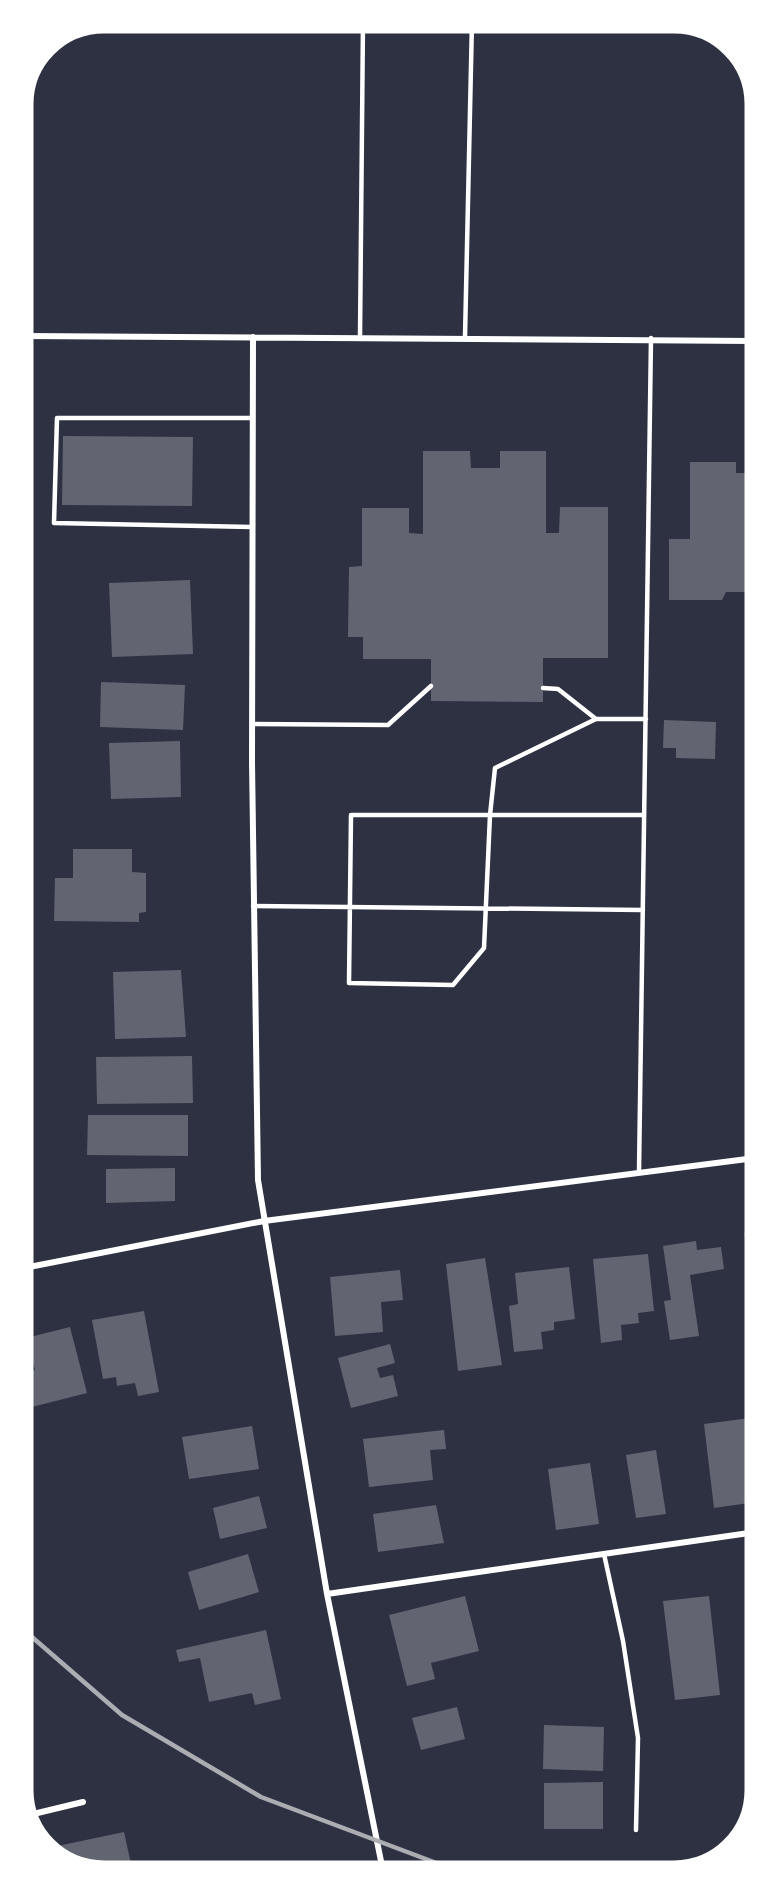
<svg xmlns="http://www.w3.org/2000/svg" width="778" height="1894" viewBox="0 0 778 1894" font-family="'Sofia Sans Condensed',sans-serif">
<rect width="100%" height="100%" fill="#2d3142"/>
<path fill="#626471" d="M63,436L193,437L192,506L62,505Z
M423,451H470L471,468H500V451H546V533H559L560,507H608V658H543V702L431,701V659H363V637H348L349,567L362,566V508H409V533L423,534Z
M690,462H736V473H754V574H746V592H726L722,600H669V539H690Z
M22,493H29L31,542H22Z
M190,580L193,654L112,657L109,583Z
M101,682L185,685L183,730L100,727Z
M664,720L716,722L715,759L676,758V748H663Z
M180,741L181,797L111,799L109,743Z
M73,849H132V872L146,873V912L139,913V922L54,921L55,878H73Z
M181,970L186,1037L115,1039L113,972Z
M192,1056L193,1103L97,1104L96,1057Z
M88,1115H188V1156L87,1155Z
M175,1168V1201L106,1203V1169Z
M756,1231V1294H755L744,1233Z
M696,1241L697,1250L721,1247L724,1269L690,1275L699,1336L670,1340L664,1301L671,1300L663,1246Z
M648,1254L654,1311L638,1313L639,1323L621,1325L622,1340L601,1343L593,1259Z
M485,1258L502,1365L458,1371L446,1264Z
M569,1267L575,1319L554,1322V1330L541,1332L543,1349L514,1352L509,1306L518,1304L515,1273Z
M400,1270L403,1300L381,1302L383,1332L335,1336L330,1277Z
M144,1311L159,1392L138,1396L135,1383L117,1386L116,1377L103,1379L92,1320Z
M70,1327L87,1393L32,1407L24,1373L35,1370L26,1338Z
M390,1344L395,1363L377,1368L380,1378L393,1375L398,1396L351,1408L338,1358Z
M750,1418L756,1475V1502L714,1508L704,1424Z
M252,1426L259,1469L189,1479L182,1437Z
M444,1430L446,1449L430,1450L433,1480L369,1487L363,1439Z
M656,1450L666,1514L636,1518L626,1455Z
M590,1463L599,1524L556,1530L548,1469Z
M259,1496L267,1528L220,1539L213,1508Z
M436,1505L444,1543L378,1552L373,1514Z
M248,1554L259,1592L199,1610L188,1572Z
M757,1592V1633L754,1634L749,1593Z
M465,1596L479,1651L431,1663L435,1679L407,1686L389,1615Z
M709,1596L720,1695L675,1700L663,1601Z
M266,1630L281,1699L255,1705L252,1693L209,1702L200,1658L179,1662L176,1650Z
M457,1707L465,1739L421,1750L412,1718Z
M544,1725L604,1727L603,1771L543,1769Z
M603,1782V1829H544V1783Z
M124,1832L133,1873H97L53,1856L48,1848Z"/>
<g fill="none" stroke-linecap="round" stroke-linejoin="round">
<path stroke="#fff" stroke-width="4.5" d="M360,337L363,21
M465,337L472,21
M252,527L54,523L57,418H253
M543,688L558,689L596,719
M252,724L388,725L431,686
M644,815H351L349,983L453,985L484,948L490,815L495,768L596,719H646
M253,906L643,910
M639,1172L651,338
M604,1554L623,1641L638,1738L636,1830"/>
<path stroke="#fff" stroke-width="6" d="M22,336L753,341
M253,337L252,762L258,1180L327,1594L383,1871
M24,1268L264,1221L755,1158
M327,1594L756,1532
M25,1816L83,1802"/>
<path stroke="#abadb3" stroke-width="4.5" d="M25,1631L122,1715L261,1797L455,1870"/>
</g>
<path d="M0 0H778V1894H0ZM104 32H674A72 72 0 0 1 746 104V1790A72 72 0 0 1 674 1862H104A72 72 0 0 1 32 1790V104A72 72 0 0 1 104 32Z" fill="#fff" fill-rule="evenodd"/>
<path fill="none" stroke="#fff" stroke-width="3" d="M104 32H674A72 72 0 0 1 746 104V1790A72 72 0 0 1 674 1862H104A72 72 0 0 1 32 1790V104A72 72 0 0 1 104 32Z"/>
</svg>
